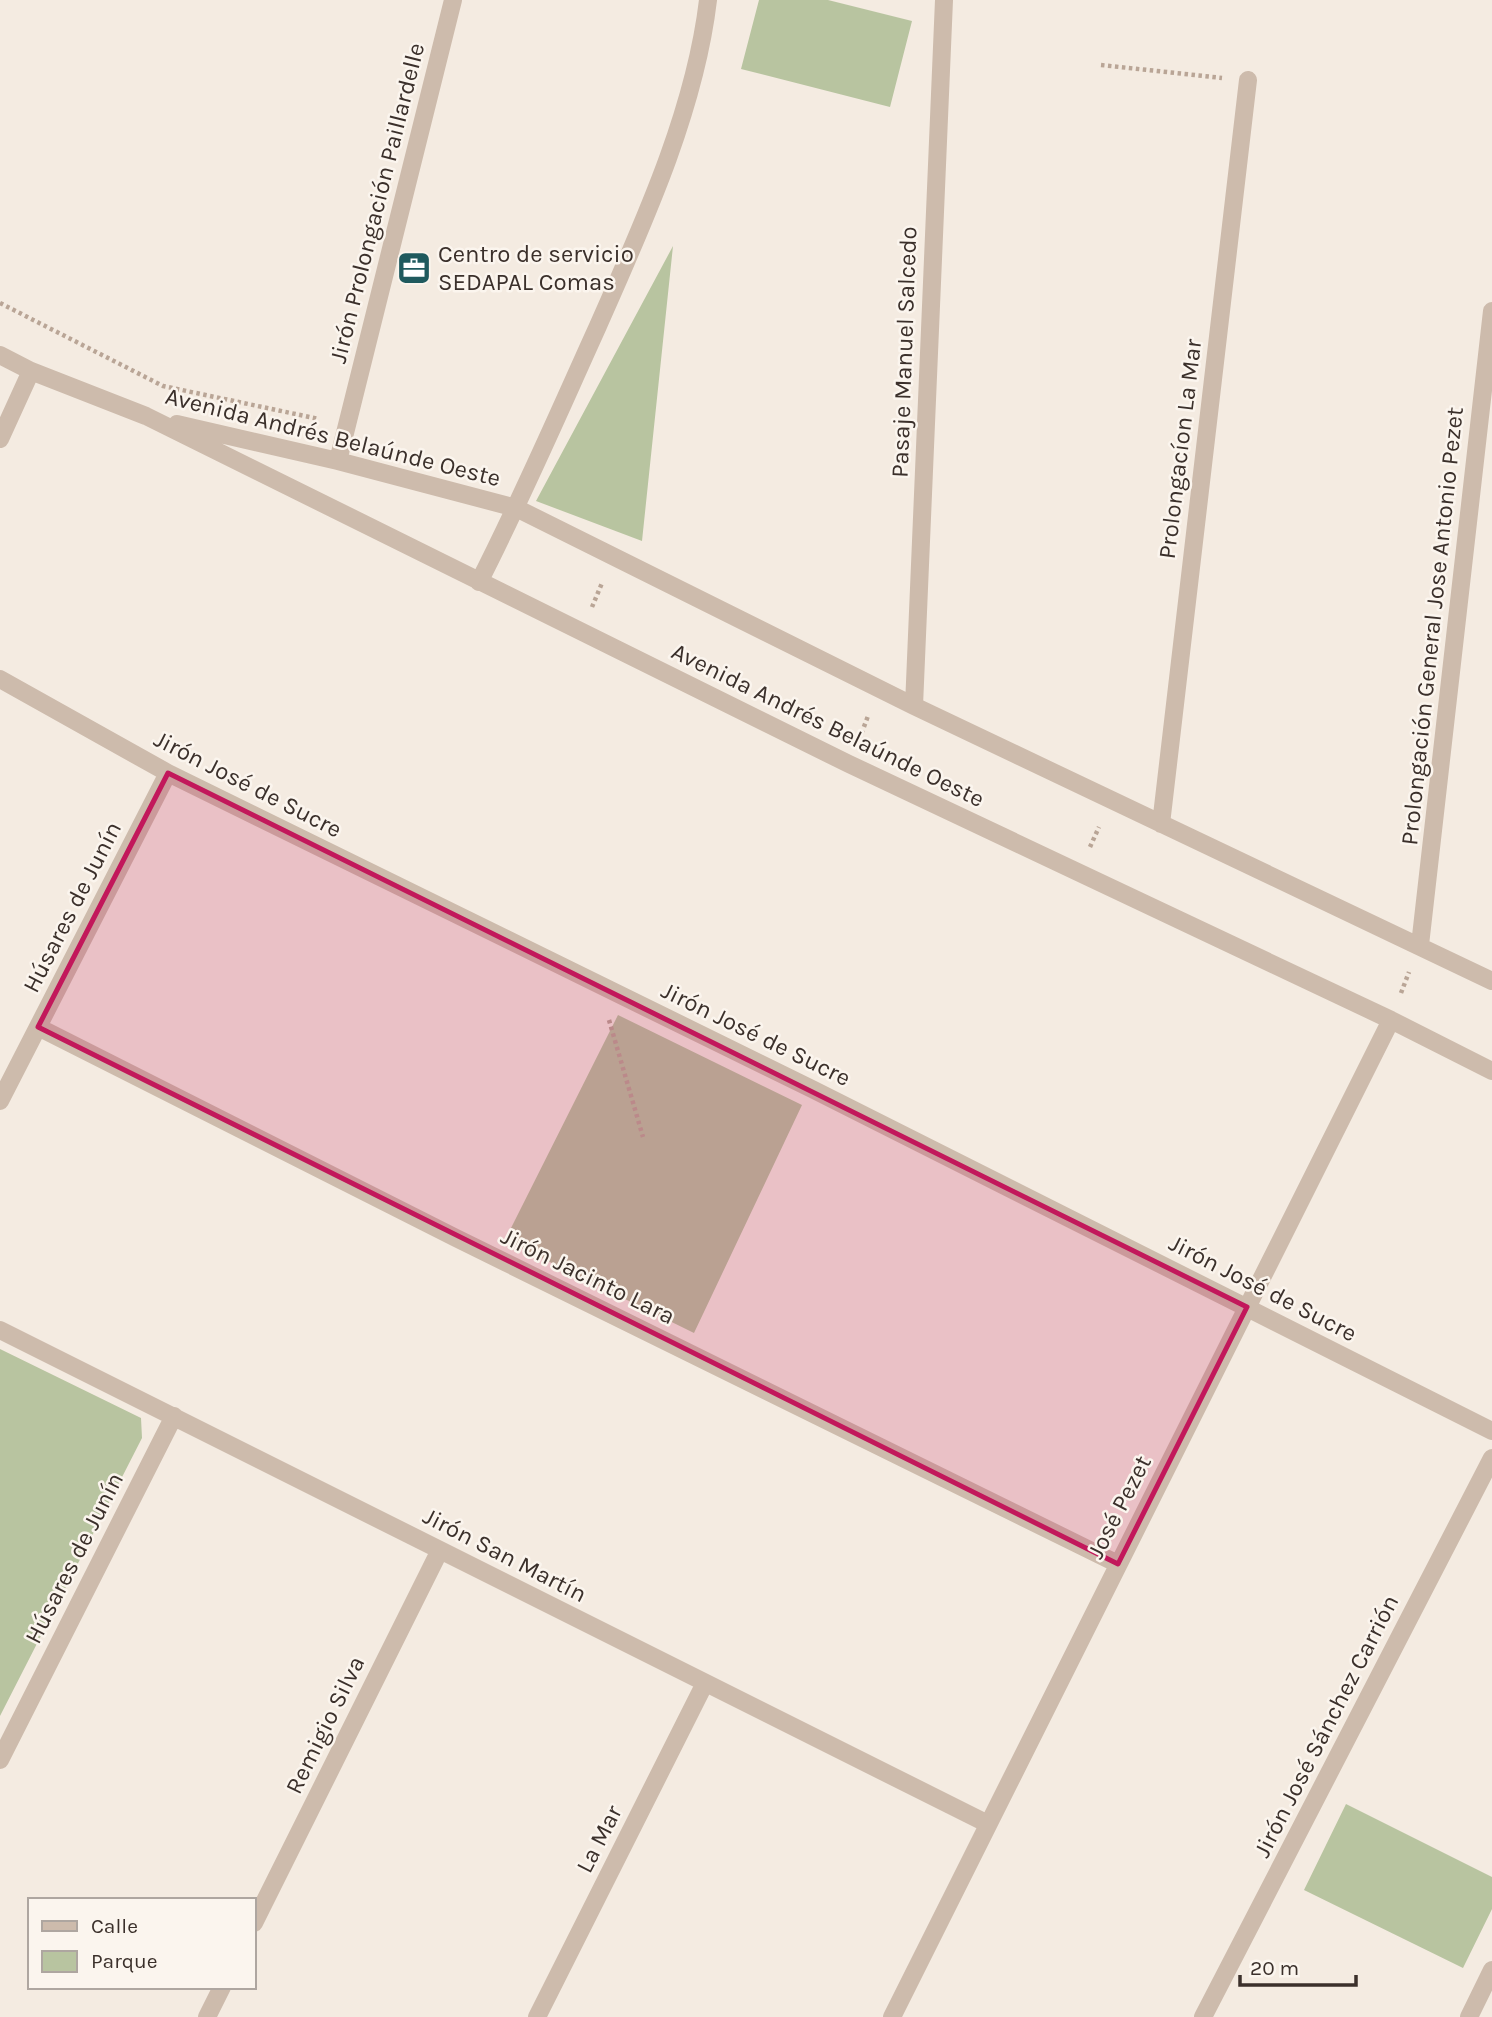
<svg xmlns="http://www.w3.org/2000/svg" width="1492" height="2017" viewBox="0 0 1492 2017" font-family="Karla,sans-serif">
<rect width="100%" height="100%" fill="#f4ebe1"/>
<path fill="#b8c4a0" d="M759,0H828L912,21L890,107L741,69Z
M673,246L642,541L536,501Z
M618,1015L802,1105L694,1333L505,1240Z
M0,1349L141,1418L142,1438L0,1716Z
M1346,1804L1492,1877V1909L1463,1968L1304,1890Z"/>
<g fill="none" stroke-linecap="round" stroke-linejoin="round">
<path stroke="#b9a596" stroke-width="4.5" stroke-dasharray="3.5 3.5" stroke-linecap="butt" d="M1101,65L1222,78
M0,303L163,386L319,419
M592,607L602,583
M859,740L868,716
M1090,847L1099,827
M1401,993L1409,972
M609,1020L643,1137"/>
<path stroke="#cdbbac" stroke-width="18" d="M0,355L31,371L146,416L849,764L1391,1020L1492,1071
M177,424L338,461L516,508L914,706L1492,981
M0,439L31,371
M338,461L453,0
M479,582C522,498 559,412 598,326C643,224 695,111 708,0
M0,679L168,773L812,1089L1492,1431
M914,706L944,0
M1161,824L1248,80
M1420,945L1492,311
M38,1027L456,1238L1118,1564
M0,1101L168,773
M0,1330L988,1824
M0,1760L174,1416
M254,1923L440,1550
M207,2017L222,1987
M537,2017L705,1683
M892,2017L1391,1020
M1203,2017L1492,1458
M1469,2017L1492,1970"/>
</g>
<path fill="#c2185b" fill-opacity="0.2" stroke="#c2185b" stroke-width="5" stroke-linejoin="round" d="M168,773L1247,1307L1118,1564L38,1027Z"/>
<defs>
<g id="office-square" transform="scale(1.75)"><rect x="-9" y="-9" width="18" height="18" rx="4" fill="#1f5a5e" stroke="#fbf5ee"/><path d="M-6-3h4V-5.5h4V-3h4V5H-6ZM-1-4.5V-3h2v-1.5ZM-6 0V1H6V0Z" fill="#fff"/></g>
</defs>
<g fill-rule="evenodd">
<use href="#office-square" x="414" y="268"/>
</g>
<g text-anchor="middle" stroke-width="5" stroke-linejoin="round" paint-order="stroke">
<g font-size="24" fill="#3b302b" stroke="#fbf5ee">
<text transform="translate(377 203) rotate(-76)" y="8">Jirón Prolongación Paillardelle</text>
<text transform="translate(904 352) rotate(-88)" y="8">Pasaje Manuel Salcedo</text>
<text transform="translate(333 437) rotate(14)" y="8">Avenida Andrés Belaúnde Oeste</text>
<text transform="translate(1180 449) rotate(-83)" y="8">Prolongacíon La Mar</text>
<text transform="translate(1432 626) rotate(-84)" y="8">Prolongación General Jose Antonio Pezet</text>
<text transform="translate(828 725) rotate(26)" y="8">Avenida Andrés Belaúnde Oeste</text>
<text transform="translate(248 784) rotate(27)" y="8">Jirón José de Sucre</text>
<text transform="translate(72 907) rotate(-63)" y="8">Húsares de Junín</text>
<text transform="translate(756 1034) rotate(26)" y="8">Jirón José de Sucre</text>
<text transform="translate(588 1276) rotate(26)" y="8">Jirón Jacinto Lara</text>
<text transform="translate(1263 1288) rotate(27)" y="8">Jirón José de Sucre</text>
<text transform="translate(1119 1507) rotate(-63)" y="8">José Pezet</text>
<text transform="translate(505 1555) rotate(27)" y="8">Jirón San Martín</text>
<text transform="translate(74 1558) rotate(-63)" y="8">Húsares de Junín</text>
<text transform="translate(325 1725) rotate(-64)" y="8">Remigio Silva</text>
<text transform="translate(1326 1726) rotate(-63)" y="8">Jirón José Sánchez Carrión</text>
<text transform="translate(599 1839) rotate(-63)" y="8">La Mar</text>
</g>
<g font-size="24" fill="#3b302b" stroke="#fbf5ee" text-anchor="start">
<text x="438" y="262">Centro de servicio<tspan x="438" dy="28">SEDAPAL Comas</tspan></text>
</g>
</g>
<rect x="28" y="1898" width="228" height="91" fill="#fbf5ee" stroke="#aea6a0" stroke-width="2"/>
<rect x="42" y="1921" width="35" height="10" fill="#cdbbac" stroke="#aea6a0" stroke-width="2"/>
<text x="91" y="1933" font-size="21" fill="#3b302b">Calle</text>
<rect x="42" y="1951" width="35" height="21" fill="#b8c4a0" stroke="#aea6a0" stroke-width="2"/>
<text x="91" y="1968" font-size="21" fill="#3b302b">Parque</text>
<path d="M1240 1975v10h116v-10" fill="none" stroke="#3b302b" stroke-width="3.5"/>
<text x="1250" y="1975" font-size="21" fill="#3b302b" stroke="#fbf5ee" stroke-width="5" paint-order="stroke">20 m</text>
</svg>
